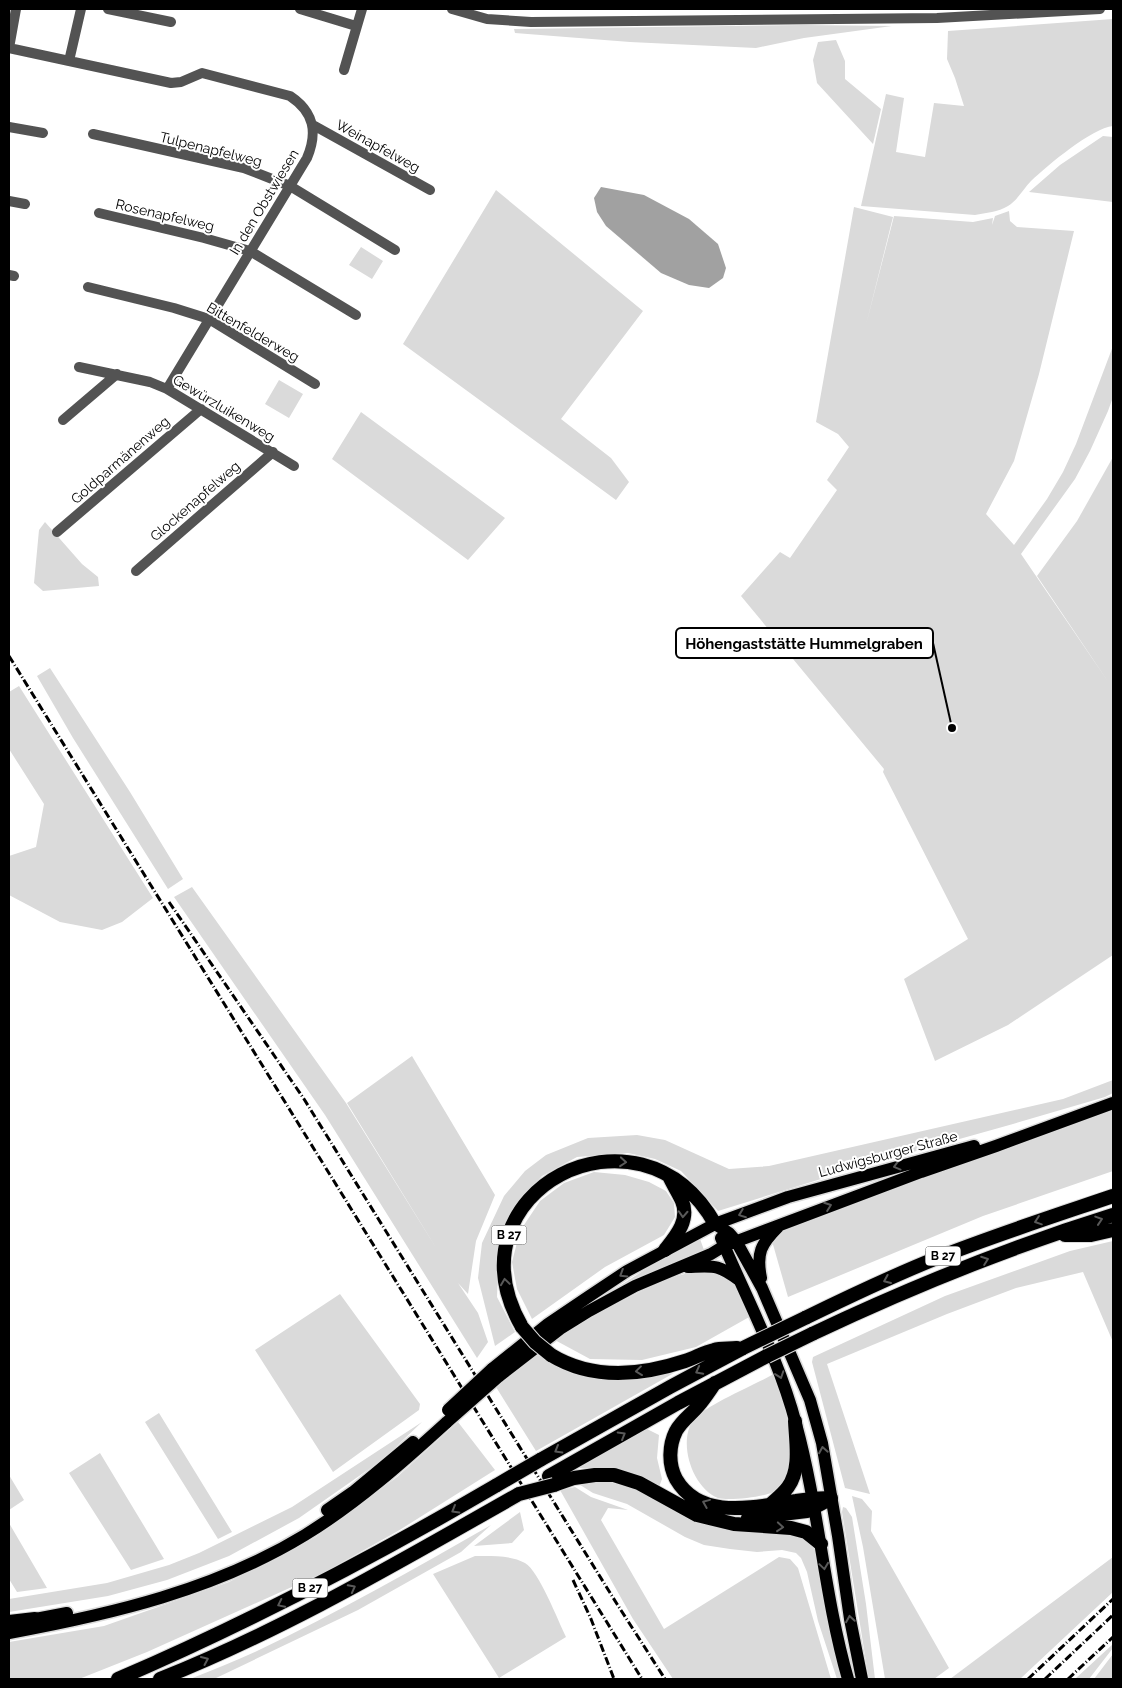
<svg xmlns="http://www.w3.org/2000/svg" width="1122" height="1688" viewBox="0 0 1122 1688" font-family="Raleway,sans-serif">
<rect width="100%" height="100%" fill="#fff"/>
<path fill="#dadada" d="M1113,19V126C1092,128 1048,165 1031,181C1024,188 1017,201 1008,206C998,212 986,213 975,215L861,206L886,94L904,98L896,152L925,157L934,103L964,106L955,78L947,59L948,31Z
M804,25L892,26L804,38L756,48L630,42L515,33L514,29Z
M836,40L845,61V79L881,109L873,144L817,83L813,60L818,42Z
M1103,136L1113,137V202L1029,192L1060,165Z
M496,190L643,311L561,419L611,458L629,482L616,500L403,344Z
M854,207L893,217L866,325L894,216L973,222L993,218L992,225L995,216L1009,211L1010,221L1017,227L1074,231L1039,374L1014,461L986,514L1014,545L1047,499L1063,472L1076,444L1113,346V397L1108,411L1090,451L1075,479L1021,554L1109,683L1037,576L1077,521L1113,457V955L1008,1025L935,1061L904,979L968,939L883,772L884,769L741,596L780,552L790,558L837,490L827,480L849,447L838,434L816,422Z
M361,247L383,261L372,279L349,265Z
M279,380L303,394L289,418L265,404Z
M361,412L505,518L468,560L332,459Z
M45,522L82,564L98,577L99,586L43,591L34,583L39,530Z
M50,668L130,792L183,879L168,889L73,738L37,676Z
M19,686L153,898L122,922L102,930L60,922L9,895V856L36,847L44,804L9,749V692Z
M192,887L346,1103L438,1251L347,1103L412,1056L495,1195L476,1241L468,1294L458,1283L478,1313L488,1342L477,1358L325,1115L174,897Z
M1113,1080V1093L1105,1097L1013,1124L863,1166L718,1211L681,1171L655,1159L628,1153L577,1157L542,1176L513,1209L499,1248L497,1297L515,1332L495,1346L478,1278L482,1243L504,1196L525,1171L546,1155L588,1138L637,1135L665,1140L729,1169L769,1166L1063,1099Z
M1113,1110V1171L983,1216L788,1297L772,1241L787,1227L924,1176Z
M594,1172L625,1175L649,1182L666,1191L674,1203L675,1217L664,1235L605,1267L532,1319L517,1289L512,1262L520,1231L540,1201L564,1183Z
M700,1239L704,1250L581,1311L649,1267Z
M1113,1241V1342L1083,1272L1016,1288L947,1314L827,1364L870,1494L845,1488L812,1362L813,1357L945,1296L1070,1251Z
M707,1268L735,1282L751,1316L696,1347L642,1360L590,1359L553,1339L571,1326L666,1279Z
M340,1294L420,1404L419,1410L333,1472L255,1350Z
M536,1354L573,1374L628,1379L674,1373L536,1451L496,1387Z
M774,1374L790,1419L791,1475C786,1480 781,1488 775,1491C766,1497 729,1501 718,1498C692,1488 677,1441 694,1419C706,1405 756,1384 774,1374Z
M159,1413L232,1532L218,1539L145,1422Z
M422,1422L382,1460L299,1518L229,1556L167,1580L108,1596L9,1612V1599L107,1583L169,1565L199,1553L292,1507Z
M458,1422L495,1470L398,1531L323,1573L147,1652L79,1679H9V1642L104,1626L229,1582L316,1537L397,1477Z
M647,1429L659,1435L657,1458L662,1479L659,1487L604,1469L579,1468L580,1465Z
M100,1453L164,1559L131,1570L69,1473Z
M9,1475L24,1500L9,1510Z
M592,1482L613,1483L630,1487L641,1492L678,1512L800,1535L811,1543L815,1549L844,1679H837L818,1621L807,1572L801,1558L796,1553L782,1550L757,1552L730,1549L704,1545L685,1537L627,1504L593,1493L577,1483Z
M575,1487L591,1497L628,1510L608,1508L601,1520L664,1629L779,1557L790,1559L798,1568L831,1679H673L633,1619L560,1490Z
M852,1496L862,1499L872,1511L871,1531L949,1668L934,1679H885L863,1547Z
M843,1507L846,1508L852,1517L866,1604L875,1679H869L868,1674L842,1512Z
M520,1512L524,1530L512,1543L474,1546Z
M9,1523L47,1588L17,1592L9,1579Z
M491,1525L461,1552L358,1610L214,1679H190C212,1670 235,1661 257,1651C337,1613 414,1569 491,1525Z
M475,1556C490,1556 511,1555 525,1563C539,1571 558,1621 566,1637L499,1678L433,1574Z
M1113,1557V1592L1020,1679H950Z
M1113,1644V1648L1089,1679H1075Z
M1113,1654V1679H1094Z"/>
<path fill="#a1a1a1" d="M601,187L644,195L689,219L718,244L726,268L723,278L709,288L689,285L661,273L606,226L597,212L594,198Z"/>
<g fill="none" stroke-linecap="round" stroke-linejoin="round">
<g stroke="#dbdbdb" stroke-width="15">
<path id="major" d="M715,1224L729,1233L736,1241L762,1288L810,1400L822,1443L838,1536L850,1619L862,1679
M721,1238C747,1300 779,1359 796,1424C819,1508 824,1596 848,1679
M688,1267C714,1266 718,1264 739,1280
M761,1278C756,1253 761,1244 778,1227
M492,1369L548,1324L588,1297L627,1271L715,1224L788,1197L974,1146
M498,1377L560,1329L589,1311L635,1286L711,1254L724,1246L921,1172L996,1146L1113,1103
M327,1510L353,1492L413,1442
M25,1621L67,1613
M9,1633C112,1614 215,1590 305,1535C357,1503 402,1463 447,1422"/>
</g>
<g stroke="#dbdbdb" stroke-width="16">
<path id="highway" d="M1065,1235H1091L1113,1230
M665,1250C676,1236 690,1220 682,1201C678,1192 673,1185 669,1176
M805,1318C848,1297 892,1276 937,1258C995,1235 1054,1216 1113,1196
M522,1327C444,1192 639,1090 715,1224
M812,1334C909,1288 1010,1247 1113,1215
M551,1355C592,1380 640,1376 685,1361C695,1358 704,1352 714,1350C721,1348 729,1349 737,1348
M715,1383C710,1390 705,1398 699,1405C692,1414 682,1420 676,1431C669,1445 668,1464 676,1479C701,1522 757,1506 796,1501C808,1499 819,1498 831,1498
M540,1460L670,1387L743,1348
M549,1476L678,1403L767,1356
M554,1485L574,1478L595,1475H614L639,1483L697,1515L734,1524L791,1528L806,1532L821,1544
M771,1504C776,1499 783,1494 788,1487C801,1469 796,1443 795,1421
M748,1518L807,1511L828,1500
M9,1622L35,1619
M118,1679C248,1623 374,1557 497,1485
M160,1679C286,1629 402,1560 519,1494"/>
</g>
<path stroke="#535353" stroke-width="10" d="M108,9L171,22
M300,9L356,26
M452,9L487,19L531,22L937,18L1100,9
M9,48L171,83L181,82L202,73L290,96C314,112 318,132 307,158L167,389
M9,48L16,9
M69,61L81,9
M344,70L362,9
M313,125L430,190
M9,127L43,133
M93,134L244,168L290,186L395,250
M9,201L25,204
M99,213L204,238L250,251L356,315
M9,275L14,276
M88,287L174,308L209,319L315,384
M79,367L150,382L167,389L294,466
M63,420L117,374
M57,532L201,409
M136,571L273,452"/>
<use href="#major" stroke="#000" stroke-width="12"/>
<use href="#highway" stroke="#000" stroke-width="14"/>
<path stroke="#000" stroke-width="3" stroke-dasharray="8 2.5 1 2.5" stroke-linecap="butt" d="M9,656L642,1679
M169,902L304,1099L617,1604L665,1679
M573,1580L591,1619L614,1679
M1028,1679L1113,1599
M1045,1679L1113,1615
M1068,1679L1113,1637"/>
<g stroke="#dbdbdb" stroke-width="15" stroke-linecap="butt">
<path id="major-bridge" d="M448,1410L492,1369
M447,1422L498,1377"/>
</g>
<g stroke="#dbdbdb" stroke-width="16" stroke-linecap="butt">
<path id="highway-bridge" d="M522,1327L535,1342L551,1355
M743,1348L805,1318
M767,1356L812,1334
M497,1485L540,1460
M519,1494L554,1485"/>
</g>
<use href="#major-bridge" stroke="#000" stroke-width="12"/>
<use href="#highway-bridge" stroke="#000" stroke-width="14"/>
</g>
<defs><path id="oneway-chevron" d="M-2-3.5L2.5 0L-2 3.5" fill="none" stroke-width="1.6" stroke-linecap="round" stroke-linejoin="round" transform="scale(1.25)"/></defs>
<g stroke="#595959">
<use href="#oneway-chevron" transform="translate(623 1162) rotate(5)"/>
<use href="#oneway-chevron" transform="translate(897 1166) rotate(165)"/>
<use href="#oneway-chevron" transform="translate(828 1206) rotate(-20)"/>
<use href="#oneway-chevron" transform="translate(683 1214) rotate(93)"/>
<use href="#oneway-chevron" transform="translate(742 1214) rotate(159)"/>
<use href="#oneway-chevron" transform="translate(1099 1220) rotate(-18)"/>
<use href="#oneway-chevron" transform="translate(1038 1221) rotate(161)"/>
<use href="#oneway-chevron" transform="translate(985 1260) rotate(-20)"/>
<use href="#oneway-chevron" transform="translate(623 1274) rotate(148)"/>
<use href="#oneway-chevron" transform="translate(887 1280) rotate(157)"/>
<use href="#oneway-chevron" transform="translate(505 1282) rotate(-98)"/>
<use href="#oneway-chevron" transform="translate(639 1371) rotate(173)"/>
<use href="#oneway-chevron" transform="translate(699 1371) rotate(152)"/>
<use href="#oneway-chevron" transform="translate(780 1375) rotate(71)"/>
<use href="#oneway-chevron" transform="translate(622 1435) rotate(-30)"/>
<use href="#oneway-chevron" transform="translate(558 1450) rotate(150)"/>
<use href="#oneway-chevron" transform="translate(823 1450) rotate(-100)"/>
<use href="#oneway-chevron" transform="translate(706 1503) rotate(-158)"/>
<use href="#oneway-chevron" transform="translate(455 1510) rotate(150)"/>
<use href="#oneway-chevron" transform="translate(780 1527) rotate(5)"/>
<use href="#oneway-chevron" transform="translate(824 1566) rotate(82)"/>
<use href="#oneway-chevron" transform="translate(352 1588) rotate(-28)"/>
<use href="#oneway-chevron" transform="translate(281 1604) rotate(154)"/>
<use href="#oneway-chevron" transform="translate(850 1619) rotate(-99)"/>
<use href="#oneway-chevron" transform="translate(205 1660) rotate(-24)"/>
</g>
<g text-anchor="middle" stroke-width="4" stroke-linejoin="round" paint-order="stroke">
<g fill="#fff" stroke="#4c4c4c" stroke-width="1">
<rect x="491.5" y="1225.5" width="35" height="19" rx="4"/>
<rect x="925.5" y="1246.5" width="35" height="19" rx="4"/>
<rect x="292.5" y="1578.5" width="35" height="19" rx="4"/>
</g>
<g font-size="12" font-weight="bold" fill="#000">
<text x="509" y="1239">B 27</text>
<text x="943" y="1260">B 27</text>
<text x="310" y="1592">B 27</text>
</g>
<g font-size="14" fill="#000" stroke="#fff">
<text transform="translate(378 146) rotate(29)" y="5">Weinapfelweg</text>
<text transform="translate(211 149) rotate(14)" y="5">Tulpenapfelweg</text>
<text transform="translate(264 202) rotate(-59)" y="5">In den Obstwiesen</text>
<text transform="translate(165 215) rotate(13)" y="5">Rosenapfelweg</text>
<text transform="translate(253 332) rotate(30)" y="5">Bittenfelderweg</text>
<text transform="translate(224 408) rotate(31)" y="5">Gewürzluikenweg</text>
<text transform="translate(120 460) rotate(-41)" y="5">Goldparmänenweg</text>
<text transform="translate(195 501) rotate(-41)" y="5">Glockenapfelweg</text>
<text transform="translate(888 1154) rotate(-15)" y="5">Ludwigsburger Straße</text>
</g>
</g>
<path fill="none" stroke="#000" stroke-width="2" d="M952 728L933 643"/>
<circle fill="#000" stroke="#fff" stroke-width="2" cx="952" cy="728" r="5"/>
<rect fill="#fff" stroke="#000" stroke-width="2" x="676" y="628" width="257" height="30" rx="5"/>
<g font-size="15" text-anchor="middle" font-weight="bold" fill="#000">
<text x="804" y="649">Höhengaststätte Hummelgraben</text>
</g>
<rect width="1122" height="1688" fill="none" stroke="#000000" stroke-width="20"/>
</svg>
